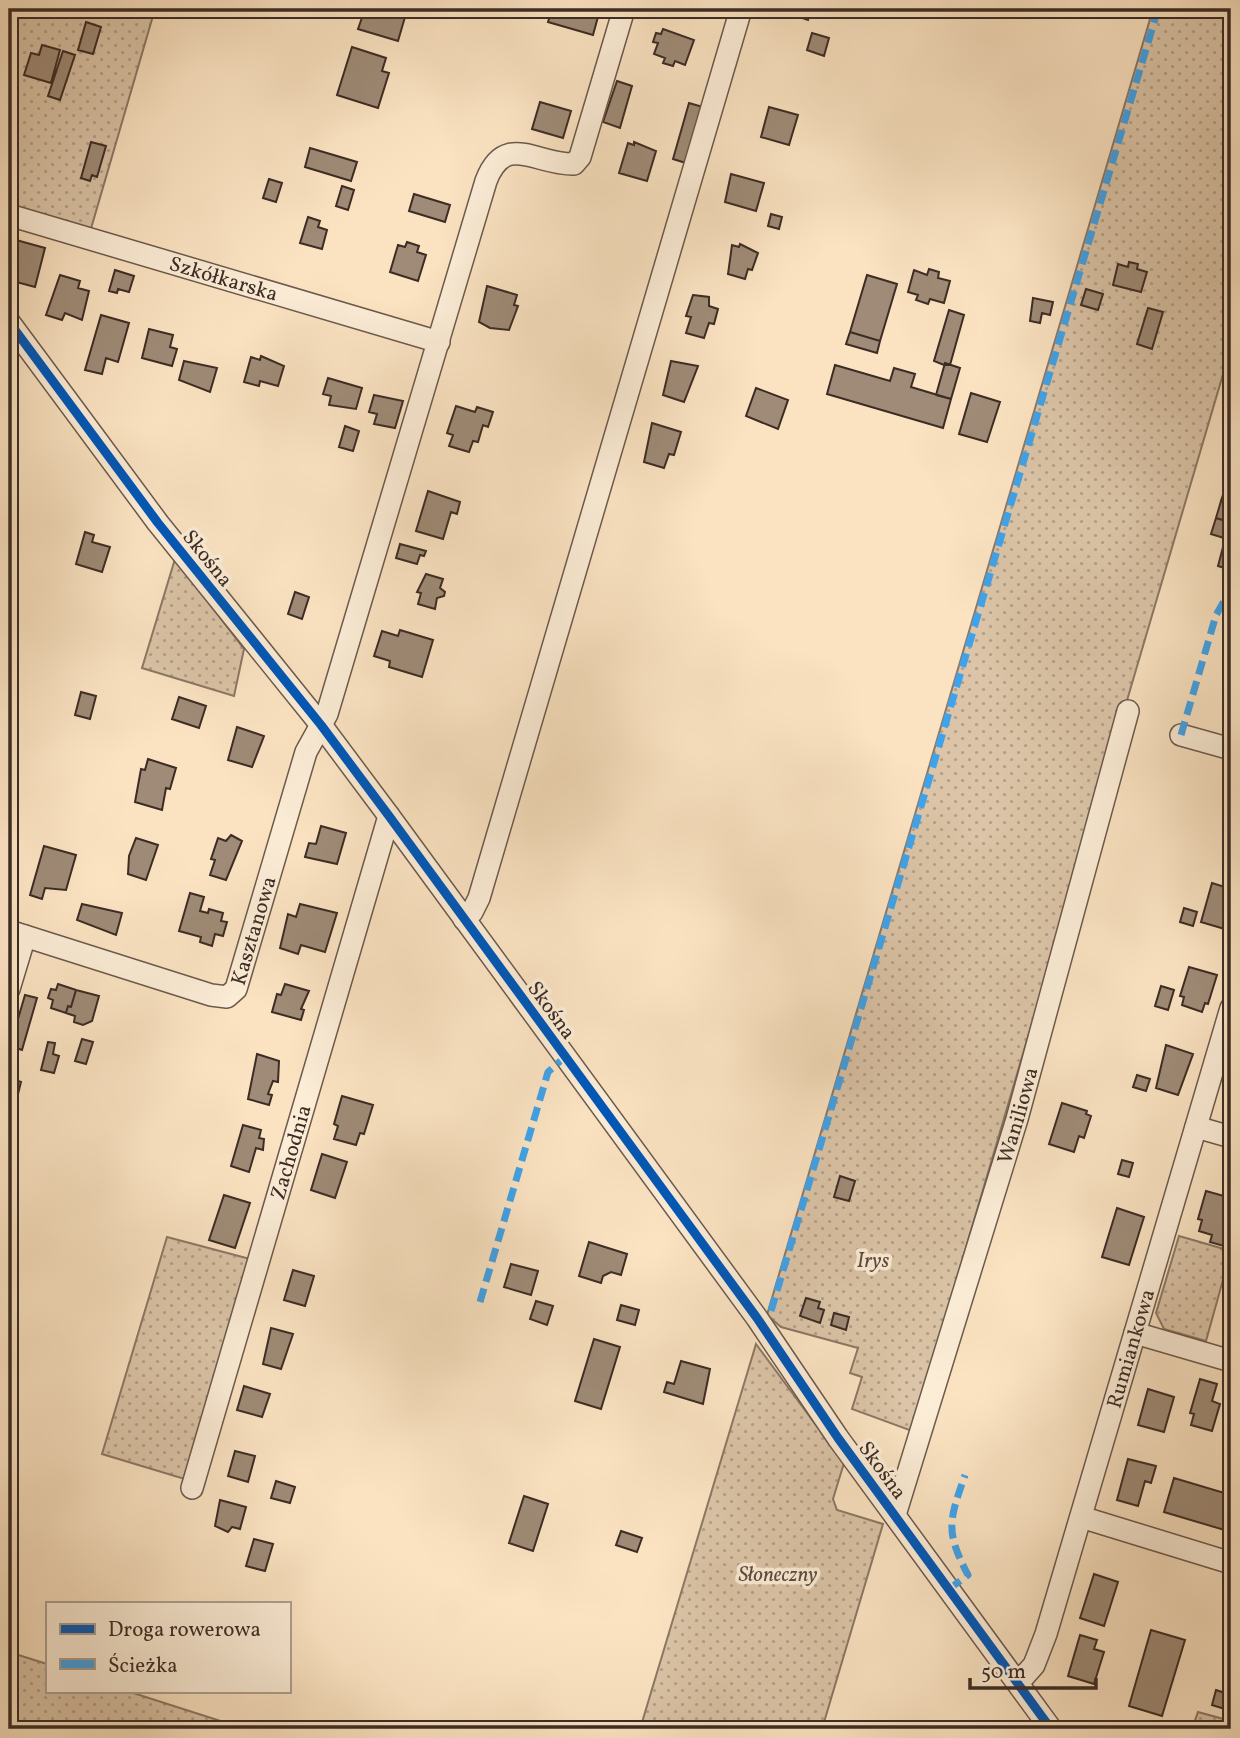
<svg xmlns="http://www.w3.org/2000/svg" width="1240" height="1738" viewBox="0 0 1240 1738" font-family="Vollkorn,serif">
<defs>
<pattern id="green-dots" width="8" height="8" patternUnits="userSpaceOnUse" patternTransform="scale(1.75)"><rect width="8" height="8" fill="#dbc4a7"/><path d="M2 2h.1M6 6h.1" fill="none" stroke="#b39f88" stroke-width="1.8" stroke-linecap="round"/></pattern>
</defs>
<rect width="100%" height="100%" fill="#fbe3c2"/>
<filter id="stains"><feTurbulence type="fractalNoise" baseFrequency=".00286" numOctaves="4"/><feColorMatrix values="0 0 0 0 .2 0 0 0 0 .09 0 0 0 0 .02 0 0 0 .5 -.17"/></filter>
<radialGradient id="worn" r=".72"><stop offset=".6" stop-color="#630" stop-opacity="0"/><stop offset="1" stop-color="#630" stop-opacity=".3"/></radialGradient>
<path fill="url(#green-dots)" stroke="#8c7866" stroke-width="2" d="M9,9H155L90,232L9,206Z
M1153,9H1231V347L912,1431L852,1409L862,1377L850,1373L858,1348L781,1327L767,1315Z
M175,559L244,649L234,696L142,668Z
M1179,1236L1231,1251L1206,1341L1164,1329L1156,1313Z
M167,1237L250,1259L188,1480L102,1454Z
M756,1344L844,1463L833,1499L837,1510L883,1524L822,1729H640Z
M9,1652L47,1664V1691H127L233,1725L264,1729H47L9,1718Z
M1198,1712L1231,1721V1729H1192Z"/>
<path fill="#9f8b77" stroke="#3c2c25" stroke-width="2" d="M365,9L407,10L398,41L358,29Z
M552,9H589L599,13L593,35L548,22Z
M776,9H811L808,20Z
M86,22L101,27L93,54L78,50Z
M663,29L694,40L685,65L675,61L673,66L663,63L665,58L654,54L658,43L653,42L656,33L661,34Z
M812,33L829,38L824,56L807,50Z
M42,45L60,50L51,83L24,75L31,53L39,55Z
M352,47L386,58L382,71L389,73L378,108L337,95Z
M63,51L75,55L60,100L48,96Z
M617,81L632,86L620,128L603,122Z
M540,102L571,111L563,138L532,129Z
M689,103L706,108L689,164L673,159Z
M769,107L798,115L789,145L761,137Z
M91,142L106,146L97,177L92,175L90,181L81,178Z
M634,142L656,151L647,181L619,173L628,143L634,145Z
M310,148L357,162L351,181L305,167Z
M731,174L764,183L756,211L725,202Z
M269,179L282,183L276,202L263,198Z
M342,186L354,190L348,210L336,206Z
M414,194L450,205L445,222L409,211Z
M771,214L782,217L779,229L768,226Z
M308,217L320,221L318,227L327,230L322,249L300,243Z
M9,238L45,248L35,287L9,280L13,264L9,257Z
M407,242L419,246L417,252L426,255L418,281L390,272L398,245L405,247Z
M740,244L758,253L752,270L748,269L745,279L728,274L732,245L739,247Z
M1129,262L1138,264L1137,269L1147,272L1141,292L1113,285L1118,264L1128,267Z
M929,269L939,272L938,278L950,281L944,303L930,299L928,304L916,300L918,295L908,292L914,270L927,275Z
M115,270L134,276L129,292L118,289L117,293L109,291Z
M60,275L80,281L78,288L89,291L82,320L65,313L62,320L46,315Z
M867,275L897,284L880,341L850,332Z
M487,286L517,295L514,305L518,306L509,330L490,328L479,322Z
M1086,289L1103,294L1098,310L1081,305Z
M693,295L709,297V306L718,309L714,324L709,323L704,338L686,333L691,317L686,316Z
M1033,298L1053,302L1050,315L1042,313L1040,323L1030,321Z
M1148,308L1163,312L1152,349L1137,344Z
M949,310L964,315L950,365H944L934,361Z
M101,315L129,323L118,362L106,358L102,374L85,370Z
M149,329L173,335L170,347L177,349L172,366L142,358Z
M850,332L880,341L877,353L846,344Z
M261,356L284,366L278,386L260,381L259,386L244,382L251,357L260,360Z
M184,361L217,368L210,392L179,380Z
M671,361L698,366L684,402L663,395Z
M945,363L960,368L951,399L936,395Z
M835,365L890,381L894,368L915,374L911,387L951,399L943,428L827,394Z
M328,378L362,388L356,409L329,405L331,396L323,394Z
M756,388L788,400L778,429L746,416Z
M971,393L1000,402L987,442L959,434Z
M374,395L403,401L395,428L374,424L377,414L369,412Z
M456,406L475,412L477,407L493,412L488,427L483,425L478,442L473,441L469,452L449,446L453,435L447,433Z
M652,423L681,432L674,455L669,454L664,468L644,462Z
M345,426L359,431L353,451L339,447Z
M1228,479L1231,480V504L1221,501Z
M428,491L460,502L457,514L451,512L443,539L416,531Z
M1221,501L1231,504L1229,522L1216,518Z
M1216,518L1229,522L1224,538L1211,534Z
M85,532L94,535L92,542L110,547L102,572L76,564Z
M400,544L426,551L424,556L420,555L417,564L396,558Z
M1223,547L1231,550V570L1218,566Z
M426,574L443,579L440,588L445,592L444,596L437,598L435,609L418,604L421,593L417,592Z
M295,592L309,597L302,619L288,614Z
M400,630L433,640L422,677L389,667L390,661L374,656L382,631L398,636Z
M81,692L96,696L90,719L75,715Z
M179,697L206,706L199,728L172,719Z
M237,727L264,736L252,767L228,760Z
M148,759L176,768L170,789L166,788L162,810L135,802L141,769L145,770Z
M321,826L346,833L337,864L305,857L309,843L316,844Z
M231,835L242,841L226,880L210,875L215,860L211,859L218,838L226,841Z
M136,838L158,845L146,880L128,874L129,856Z
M44,846L76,855L66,890L45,888L42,899L30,895Z
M1212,883L1231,889V917L1228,930L1201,922Z
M190,893L204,897L200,911L208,913L209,909L223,913L221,921L227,922L223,936L215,934L212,946L200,942L201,937L179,931Z
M82,904L122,913L116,935L77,920Z
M300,904L337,913L325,952L301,945L298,954L280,948L288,914L296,917Z
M1184,908L1197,912L1193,926L1180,922Z
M1189,967L1217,975L1208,1004L1205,1003L1202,1012L1182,1005L1184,997L1180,996Z
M58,984L76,990L71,1007L68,1006L66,1013L51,1008L53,1000L48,998L51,989L56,990Z
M285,984L309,991L301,1009L304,1010L301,1020L272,1012L277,994L281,995Z
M1161,986L1174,990L1168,1010L1155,1006Z
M76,990L99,996L92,1021L83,1025L74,1022L75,1016L66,1013L68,1006L71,1007Z
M25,995L37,998L22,1050L10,1046Z
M82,1039L93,1042L86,1064L75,1061Z
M48,1042L55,1043L53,1054L59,1056L54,1073L41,1070Z
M1166,1045L1193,1054L1178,1095L1156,1088Z
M257,1054L279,1061L278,1082L273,1081L268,1094L272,1095L269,1105L248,1099Z
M1137,1075L1150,1079L1146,1091L1133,1087Z
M9,1078L21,1082L18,1094L9,1092Z
M342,1096L373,1105L364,1134L360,1133L356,1145L334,1139L338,1126L334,1124Z
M1062,1103L1087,1111L1086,1114L1091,1116L1084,1138L1079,1136L1074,1152L1049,1144Z
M243,1125L261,1130L259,1138L264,1139L263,1150L256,1148L249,1172L231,1166Z
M322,1154L347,1162L335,1198L311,1190Z
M1122,1160L1133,1163L1129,1177L1118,1174Z
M840,1176L855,1181L849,1201L834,1197Z
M1206,1191L1231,1198V1248L1210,1242L1212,1235L1199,1231L1202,1220L1198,1219Z
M224,1195L250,1203L235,1248L209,1240Z
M1117,1208L1144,1217L1129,1265L1102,1257Z
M589,1242L627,1254L621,1275L611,1272L603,1276L601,1283L579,1276Z
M511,1264L538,1271L531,1295L504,1287Z
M293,1270L314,1276L305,1306L284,1300Z
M1231,1295V1314L1224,1312Z
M806,1298L820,1302L818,1308L824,1310L820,1323L800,1316Z
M536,1301L553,1306L547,1325L530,1319Z
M621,1305L639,1310L635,1325L617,1320Z
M834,1313L849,1317L846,1330L831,1325Z
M1230,1313L1231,1314V1329L1226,1328Z
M271,1328L293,1334L281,1369L263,1364Z
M594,1339L620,1347L601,1409L575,1401Z
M681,1361L710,1369L703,1404L664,1392L667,1382L674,1384Z
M1200,1379L1217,1384L1212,1401L1220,1404L1212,1431L1191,1425L1194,1414L1190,1413Z
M244,1386L270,1394L262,1417L237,1410Z
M1148,1389L1174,1397L1164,1432L1138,1425Z
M235,1451L255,1456L248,1482L228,1476Z
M1128,1459L1156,1466L1151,1483L1145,1481L1138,1506L1117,1500Z
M1174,1478L1231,1495V1532L1164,1512Z
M276,1481L295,1487L290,1503L271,1498Z
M524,1496L548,1504L533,1551L509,1543Z
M220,1500L246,1507L240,1529L232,1527L228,1532L215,1526Z
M621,1531L642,1538L637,1552L616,1545Z
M254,1539L273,1544L265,1571L246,1566Z
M1094,1574L1118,1582L1104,1626L1080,1618Z
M1231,1617V1639L1225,1637Z
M1151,1630L1185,1640L1162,1716L1129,1706Z
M1080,1635L1097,1640L1094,1649L1104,1652L1094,1684L1068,1676Z
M1230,1673H1231V1692L1225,1690Z
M1216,1690L1231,1695V1711L1212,1705Z"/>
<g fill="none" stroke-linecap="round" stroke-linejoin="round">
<g stroke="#6c5a4c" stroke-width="24">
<g id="minor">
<path id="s1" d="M9,215L439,342"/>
<path d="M9,322L158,523L321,725L389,816L757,1318L838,1438L1051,1729"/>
<path d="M1181,735L1231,749"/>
<path d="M464,919L472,912L479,898L741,9"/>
<path id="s2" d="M9,931L211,995L227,997L236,989L306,752L327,714L486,181C505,131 536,165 574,164L580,157L624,9"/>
<path d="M9,989L25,936"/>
<path d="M1196,1127L1231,1137"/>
<path d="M1135,1333L1231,1361"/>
<path id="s3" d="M192,1488L389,816"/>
<path id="s4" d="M895,1515L1017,1119L1128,711"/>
<path d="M1081,1517L1231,1563"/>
<path id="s5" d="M1018,1683L1034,1665L1046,1634L1231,1008"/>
</g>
</g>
<use href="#minor" stroke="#fcedd7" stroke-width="21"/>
<path stroke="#3c2c25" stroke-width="5" stroke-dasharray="12 12" stroke-linecap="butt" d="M9,1726L18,1729"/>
<path stroke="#3fa3eb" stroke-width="7" stroke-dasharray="14 7" stroke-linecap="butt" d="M1181,735L1216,615L1231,589
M480,1302L548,1072L565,1057
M771,1311L1158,9
M949,1589L968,1575C945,1531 949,1521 965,1475"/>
<g stroke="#fcedd7" stroke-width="13">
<path id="cycleway" d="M9,322L158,523L321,725L389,816L757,1318L838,1438L1051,1729"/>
</g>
<use href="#cycleway" stroke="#0057b8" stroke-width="9"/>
</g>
<g text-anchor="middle" stroke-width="7" stroke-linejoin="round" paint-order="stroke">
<g font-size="21" fill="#3c2c25" stroke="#fcedd7">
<text dy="7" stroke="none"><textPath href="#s1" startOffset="224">Szkółkarska</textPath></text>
<text transform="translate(208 558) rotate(51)" y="7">Skośna</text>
<text dy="7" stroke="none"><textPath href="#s2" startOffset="301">Kasztanowa</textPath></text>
<text transform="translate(552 1010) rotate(54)" y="7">Skośna</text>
<text dy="7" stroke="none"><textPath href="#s4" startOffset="418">Waniliowa</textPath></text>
<text dy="7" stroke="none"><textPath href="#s3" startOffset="350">Zachodnia</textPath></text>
<text dy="7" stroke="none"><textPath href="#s5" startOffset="355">Rumiankowa</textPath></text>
<text transform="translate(883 1470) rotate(54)" y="7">Skośna</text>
</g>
<g font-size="21" font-style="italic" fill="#5c4a3f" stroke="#fcedd7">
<text x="873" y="1267">Irys</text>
<text x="778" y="1581">Słoneczny</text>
</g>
</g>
<rect width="1240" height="1738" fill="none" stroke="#fbe3c2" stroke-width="35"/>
<rect x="10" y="10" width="1219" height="1717" fill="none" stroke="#3c2c25" stroke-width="3.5"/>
<rect x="18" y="18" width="1205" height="1703" fill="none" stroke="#3c2c25" stroke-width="2"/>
<rect x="46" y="1602" width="245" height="91" fill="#fcedd7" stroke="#afa090" stroke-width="2"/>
<rect x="60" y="1624" width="35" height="10" fill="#0057b8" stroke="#afa090" stroke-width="2"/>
<text x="108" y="1636" font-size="21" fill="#3c2c25">Droga rowerowa</text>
<rect x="60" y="1659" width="35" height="10" fill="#3fa3eb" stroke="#afa090" stroke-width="2"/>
<text x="108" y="1672" font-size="21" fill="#3c2c25">Ścieżka</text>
<path d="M970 1678v10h126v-10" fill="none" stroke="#3c2c25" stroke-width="3.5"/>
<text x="981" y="1678" font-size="21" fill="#3c2c25" stroke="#fcedd7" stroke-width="5" paint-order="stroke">50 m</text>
<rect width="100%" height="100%" filter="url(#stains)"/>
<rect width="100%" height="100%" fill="url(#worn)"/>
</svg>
